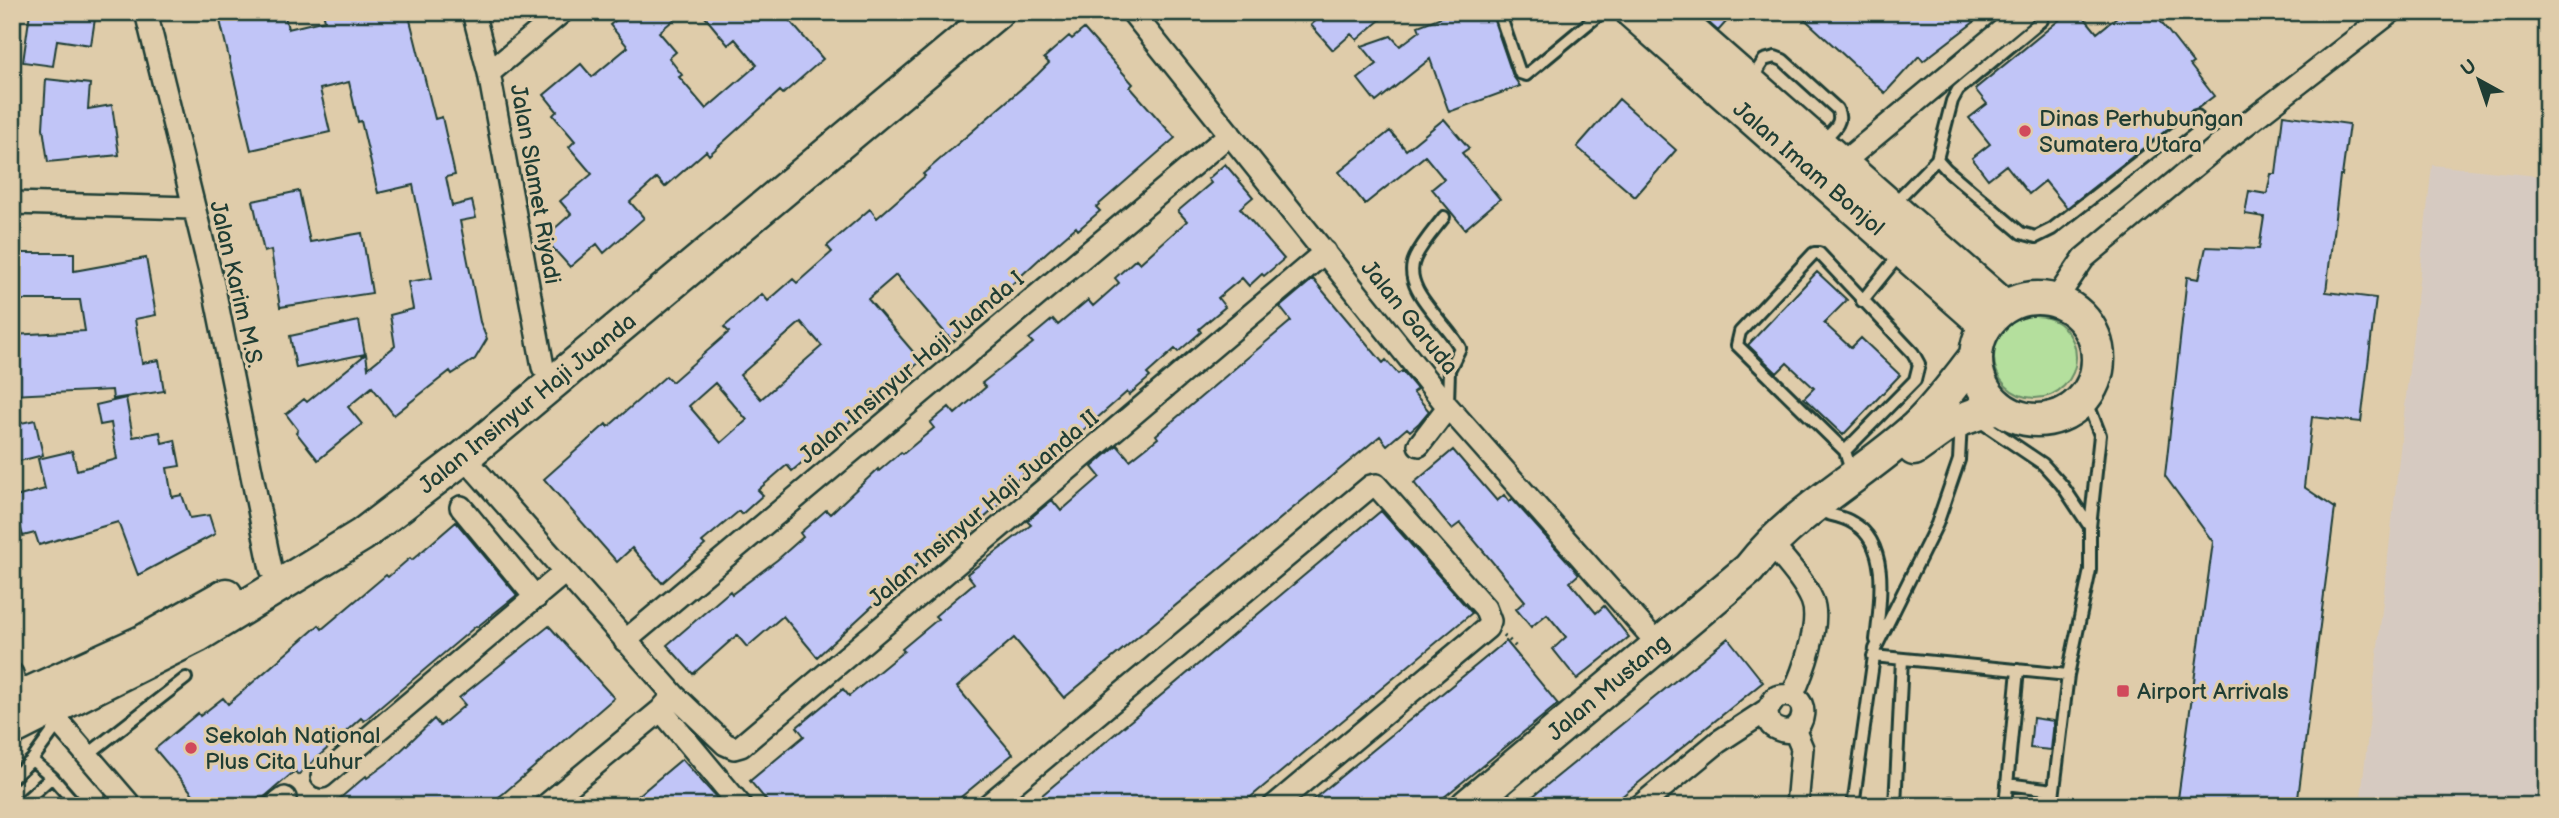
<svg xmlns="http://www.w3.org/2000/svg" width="2559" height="818" viewBox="0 0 2559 818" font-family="'Balsamiq Sans',sans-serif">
<rect width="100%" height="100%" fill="#dfccaa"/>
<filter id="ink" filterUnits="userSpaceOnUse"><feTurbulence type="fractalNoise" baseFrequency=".0143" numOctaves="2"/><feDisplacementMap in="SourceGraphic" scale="14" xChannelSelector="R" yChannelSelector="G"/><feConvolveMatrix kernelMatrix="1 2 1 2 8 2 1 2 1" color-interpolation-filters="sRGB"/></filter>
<g filter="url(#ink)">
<path fill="#d6cac1" d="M2432,165L2547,177V806H2360Z"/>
<path fill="#b4df9d" stroke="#6a8e68" stroke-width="2" d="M1994 357a41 41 0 1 1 82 0a41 41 0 1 1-82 0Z"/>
<path fill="#c1c5f7" stroke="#1f3d34" stroke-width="2" fill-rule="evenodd" d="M30,12H96L91,45L57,40L53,66L23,62Z
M218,12H284L288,29L325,20L323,12H408L435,119L442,117L455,175L446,177L452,206L472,201L476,218L460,221L480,322L487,339L475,359L452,374L450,371L394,415L372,387L348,407L362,424L318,460L296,432L298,430L286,414L304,399L307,402L366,354L368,368L395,346L390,315L413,309L408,282L432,278L413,185L378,193L361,121L358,122L349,82L320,89L330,132L251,150Z
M626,12H683L659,32L676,52L669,58L682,75L679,77L706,109L757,65L735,39L728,45L701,12H782L823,59L783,94L780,91L709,155L706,151L665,187L657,178L630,202L644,218L604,253L597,244L570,267L544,238L571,214L560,201L592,174L569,147L575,141L553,115L557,111L544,95L581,64L592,77L628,47L610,25Z
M1326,12H1389L1357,40L1351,34L1333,50L1311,25Z
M1454,12H1491L1513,76L1520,86L1449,112L1430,59L1376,102L1358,79L1377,64L1362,46L1391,36L1400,46L1420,31L1418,26Z
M1697,12H1735L1718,31Z
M1797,12H1966L1974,22L1923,61L1919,56L1885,93Z
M2069,12H2080L2097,33L2123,12H2153L2193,63L2190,65L2214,96L2198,108L2192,110L2067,208L2045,181L2029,194L2006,165L1988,179L1972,158L1990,144L1969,118L1987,104L1975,89Z
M1084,29L1133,84L1130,87L1175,138L1096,207L1100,211L1078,230L1076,227L1047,252L973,320L975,323L953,342L896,275L868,299L921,361L792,471L787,465L758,490L763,495L742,514L739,511L702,542L705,545L662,583L632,548L617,562L544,479L606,424L608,427L666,376L672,382L729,332L724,327L762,294L768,301L793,279L797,283L832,252L827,246L870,209L877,218L925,176L923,174L1037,75L1049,63L1044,58L1069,36L1072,39ZM801,322L822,346L761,399L740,375ZM715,383L747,420L721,443L689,406Z
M46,79L90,84L88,109L112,105L119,155L48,162L43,128Z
M1619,99L1676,150L1635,197L1577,147Z
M2283,115L2349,124L2342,176H2340L2326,292L2376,298L2361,422L2312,417L2304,487L2335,508L2297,806H2177L2213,542L2165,476L2187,277L2199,279L2206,247L2259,249L2264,217L2245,214L2249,191L2267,194L2271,174H2276Z
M1444,119L1469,148L1462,153L1500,199L1465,229L1432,189L1444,179L1425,156L1365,204L1339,172L1390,131L1406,150Z
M1225,164L1253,197L1240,208L1284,259L1264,276L1262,274L1249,286L1242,278L1218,298L1225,307L1199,329L1201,332L1178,352L1175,349L1147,374L1150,377L1129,395L1127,392L1048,461L1044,456L996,498L1000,504L976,525L971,519L944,543L943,541L817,657L783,616L747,647L737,635L693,674L667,645L730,591L732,594L777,560L803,537L800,533L826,510L830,514L878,469L879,471L901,452L903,454L934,428L930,423L949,407L955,414L986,387L982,383L1033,343L1029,339L1053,319L1058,325L1088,300L1093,306L1119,283L1115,278L1136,259L1140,263L1187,221L1178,211L1211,183L1208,179Z
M299,191L310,242L362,233L372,293L280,307L271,250L264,252L253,201Z
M12,253H74V271L146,258L156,315L135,319L142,363L159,360L164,391L113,399L112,390L12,395V335L85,331L80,300H12Z
M1817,272L1847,300L1824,323L1851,348L1861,338L1900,375L1843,435L1804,398L1814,388L1787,363L1777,373L1748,345Z
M1313,279L1383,363L1386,360L1398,374L1402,371L1417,389L1413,392L1429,411L1419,423L1410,431L1407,428L1387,445L1380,436L1064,698L1014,638L957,687L1013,754L950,806H771L750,781L804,736L797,727L843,689L849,696L904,651L902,649L938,619L935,616L974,583L967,574L1031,525L1027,521L1052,500L1061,511L1100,477L1092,467L1117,445L1130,460L1158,438L1156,435L1291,321L1280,307Z
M359,321L365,354L296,368L290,336Z
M126,398L133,437L160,432L162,443L175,440L180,466L167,468L172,497L182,495L190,518L209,515L215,534L138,575L118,522L39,545L35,533L23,536L19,522L15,523L12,514V498L45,489L38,459L72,451L77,470L117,459L111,423L100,425L96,405Z
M35,420L43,455L12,463V425Z
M1453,450L1497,501L1504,495L1509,502L1512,499L1579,574L1570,582L1596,613L1604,606L1629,637L1577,679L1553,649L1566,637L1547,614L1531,627L1516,609L1525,601L1460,523L1452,529L1414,483Z
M1381,511L1472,613L1252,796L1241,806H1029Z
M456,522L517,595L477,627L476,626L364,721L361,718L298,775L295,771L262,799L260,796L248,806H203L155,749L198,713L200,716L223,698L228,704L319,625L322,629L386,575L388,577L410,558L412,560Z
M549,626L614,698L504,793L487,806H331L366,776L367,778L390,761L434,719L440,726L465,705L459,698Z
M1728,638L1763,682L1610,806H1521Z
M1506,641L1558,704L1443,798L1434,806H1305Z
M2033,718L2054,721L2051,750L2030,748Z
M682,759L724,806H626Z"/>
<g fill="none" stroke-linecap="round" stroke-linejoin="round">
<g stroke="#1f3d34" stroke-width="16">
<path id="service" d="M1499,12L1520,73L1526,75L1602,12
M1751,80L1764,60L1775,57L1783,60L1837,109C1845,124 1830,132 1820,143
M1937,159L1952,101L1958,90L2042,20
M1893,204L1937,159L1946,169L2021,233L2036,237L2052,229L2197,116
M1444,217C1434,230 1422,243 1415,258C1400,289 1447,322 1460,348L1449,370L1448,403
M1862,301L1900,254
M1978,420L2043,464L2062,485L2090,527
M1845,451L1915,380L1919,364L1913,353L1819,253H1814L1740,332L1737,345L1845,451L1852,474
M1828,514C1836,516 1846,518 1853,523C1891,544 1880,605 1876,640
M1873,656L2068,675
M86,756L186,678
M32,760L59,723
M12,778L32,760L52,777
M2007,784L2054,790
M19,806L52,777L77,806
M1853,806L1875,649L1937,524L1959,460L1961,422
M1895,806L1902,659
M1952,806V803
M2005,806L2018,670
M2052,806L2068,675L2090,570V527L2100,435L2086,399"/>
</g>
<g stroke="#1f3d34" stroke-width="26">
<path id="minor" d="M146,12L213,284L271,569
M473,12L489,73L543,367
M1132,12L1448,407L1659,645
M489,73L562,12
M1841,164L2024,12
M12,203L192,208
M2055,301L2084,258L2222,143L2391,12
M1419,445L1448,407
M464,457L674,695L725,744L734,748L741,746L1325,252
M461,507L536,598
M1770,542C1784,560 1803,579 1812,600C1822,623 1802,675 1792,696
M625,641L1230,134
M12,674L19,698
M661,710L741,806
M50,712L131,806
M1794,729L1802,748L1797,806
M322,777L565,572
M274,806L285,798
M545,806L661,710L674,695
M987,806L1371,486L1376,485L1485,608L1490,621L1487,628L1274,806
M1640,806L1718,742L1767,710L1776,697C1816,686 1807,743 1777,729C1769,726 1767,718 1767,710"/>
</g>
<g stroke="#1f3d34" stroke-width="37">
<path id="secondary" d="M1632,12L1986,325
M1669,12L2005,307
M1976 359a61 61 0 1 1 122 0a61 61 0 1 1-122 0Z
M1914,449L1949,424L1996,407
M12,701L144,641L226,595
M12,729L197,636L362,535L464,457L997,12
M1467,806L1749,569C1796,509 1861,477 1916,427C1938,406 1956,381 1975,357"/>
</g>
<path stroke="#1f3d34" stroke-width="3.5" stroke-dasharray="2 5" stroke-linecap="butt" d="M1504,635L1517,648"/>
<use href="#service" stroke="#dfccaa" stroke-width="10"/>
<use href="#minor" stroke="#dfccaa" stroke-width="21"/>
<use href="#secondary" stroke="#dfccaa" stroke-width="32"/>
</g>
</g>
<g fill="#d1495b" stroke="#dfccaa" stroke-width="2.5">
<circle cx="2025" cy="131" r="7"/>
<rect x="2116" y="684" width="14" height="14" rx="3.5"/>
<circle cx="191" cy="748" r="7"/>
</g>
<g text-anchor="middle" stroke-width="6" stroke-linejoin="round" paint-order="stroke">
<g font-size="23" fill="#1f3d34" stroke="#dfccaa" text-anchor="start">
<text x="2039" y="126">Dinas Perhubungan<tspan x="2039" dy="26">Sumatera Utara</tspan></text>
<text x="2137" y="699">Airport Arrivals</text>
<text x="205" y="743">Sekolah National<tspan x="205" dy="26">Plus Cita Luhur</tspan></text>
</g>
<g font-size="23" fill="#1f3d34" stroke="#dfccaa">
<text transform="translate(1809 168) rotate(41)" y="8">Jalan Imam Bonjol</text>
<text transform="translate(536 184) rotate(80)" y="8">Jalan Slamet Riyadi</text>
<text transform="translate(237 284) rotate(77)" y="8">Jalan Karim M.S.</text>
<text transform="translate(1410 317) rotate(51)" y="8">Jalan Garuda</text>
<text transform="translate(911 367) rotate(-40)" y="8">Jalan Insinyur Haji Juanda I</text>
<text transform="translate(527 403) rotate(-39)" y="8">Jalan Insinyur Haji Juanda</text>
<text transform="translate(983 508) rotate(-40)" y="8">Jalan Insinyur Haji Juanda II</text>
<text transform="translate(1608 687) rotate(-40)" y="8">Jalan Mustang</text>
</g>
</g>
<rect width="2559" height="818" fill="none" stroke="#dfccaa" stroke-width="42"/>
<rect x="21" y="21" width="2517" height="776" fill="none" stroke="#1f3d34" stroke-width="2.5" filter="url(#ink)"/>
<g transform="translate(2479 80) rotate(320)" stroke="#dfccaa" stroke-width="5" paint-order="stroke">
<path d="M0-5L12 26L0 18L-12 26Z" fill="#1f3d34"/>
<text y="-10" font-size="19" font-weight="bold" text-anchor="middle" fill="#1f3d34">U</text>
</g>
</svg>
